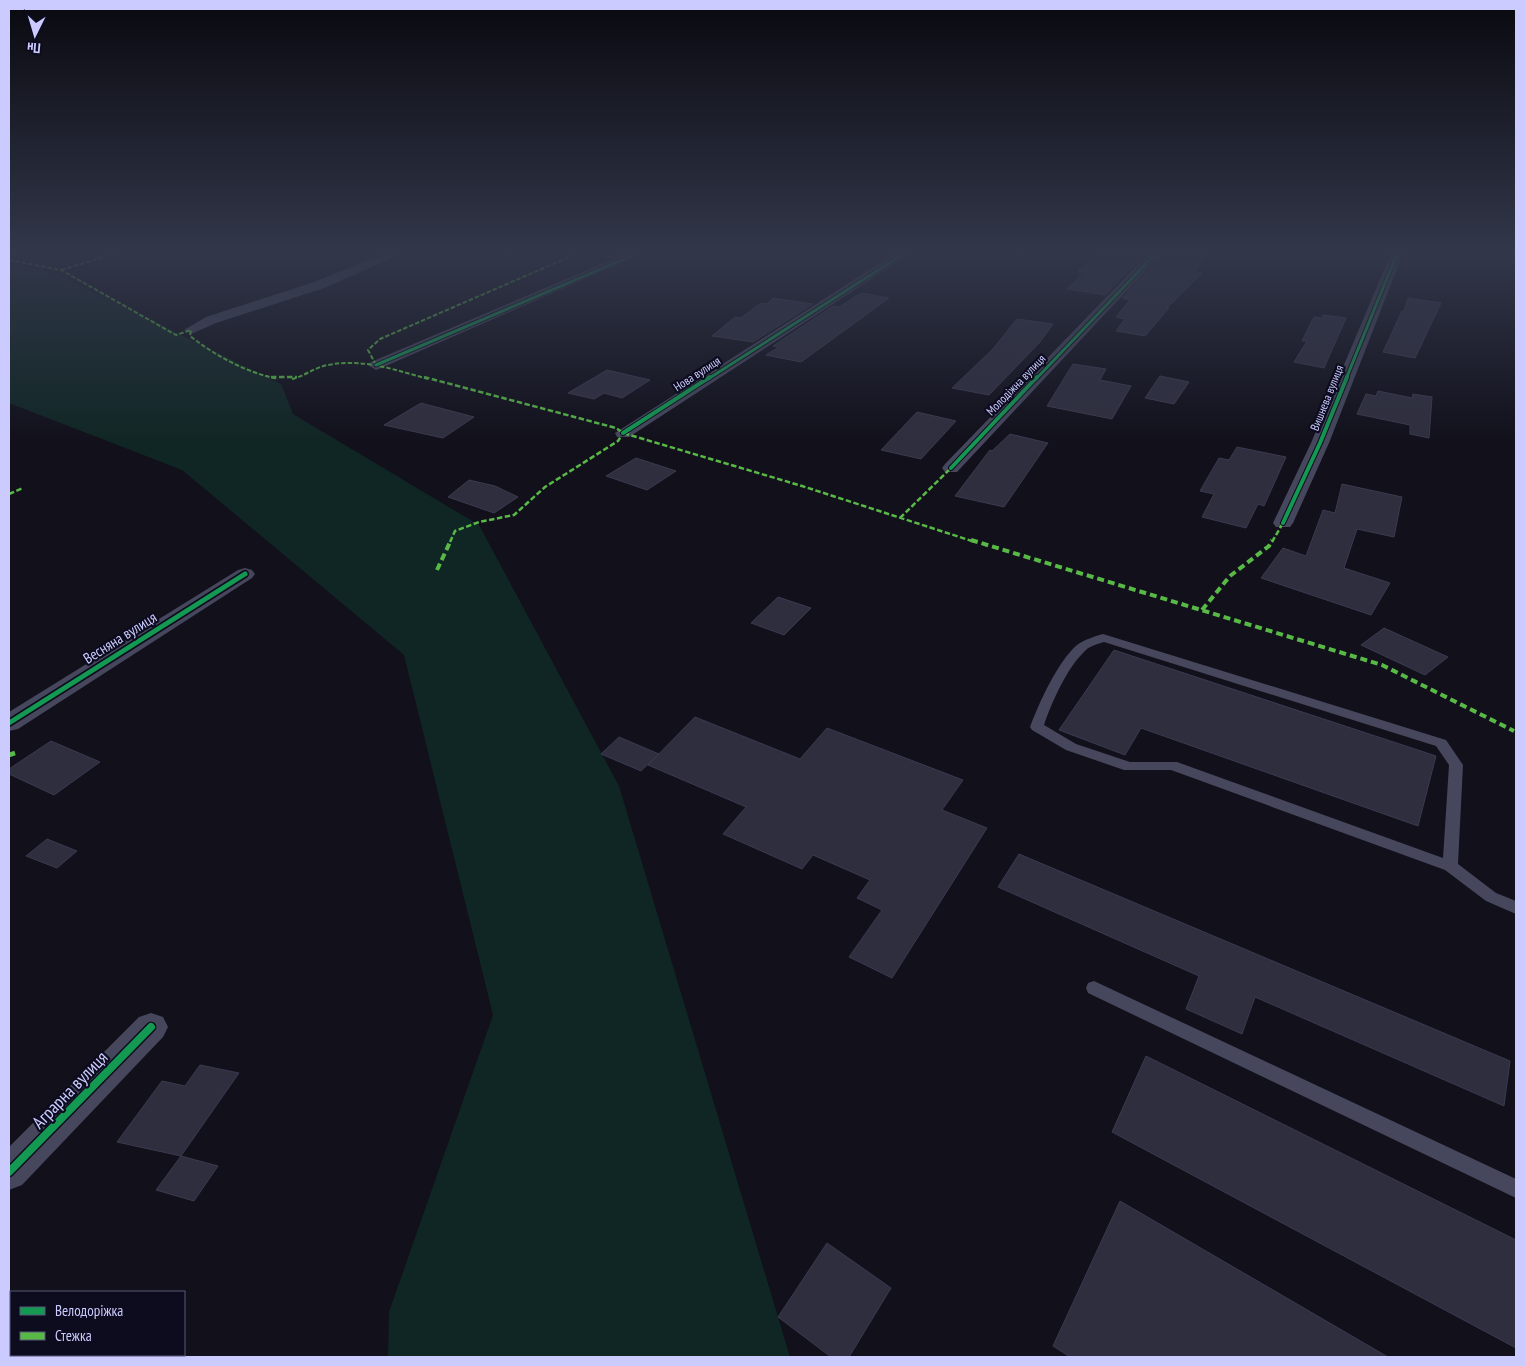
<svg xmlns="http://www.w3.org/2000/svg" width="1525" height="1366" viewBox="0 0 1525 1366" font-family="'PT Sans Narrow',sans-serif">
<rect width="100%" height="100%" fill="#11101b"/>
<path fill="#102624" d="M9,262L55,273L281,384L293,414L479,525L619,786L790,1357H388L389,1312L493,1015L404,655L182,470L9,403Z"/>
<path fill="#2e2e3e" stroke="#3c3a50" d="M1099,251H1148L1105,295L1067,289L1084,272L1078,271Z
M1166,251H1206L1196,272L1202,273L1167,308H1169L1145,336L1116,331L1125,319L1116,317L1130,300L1122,298Z
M861,293L889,298L801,362L766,355L779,347L773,346L833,306L839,307Z
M773,298L813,304L753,342L712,336L735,317L741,318L761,303L767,304Z
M1408,298L1441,303L1415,358L1383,352L1402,311H1404Z
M1323,315L1346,318L1324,368L1294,362L1307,341H1302L1314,317L1322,318Z
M1017,319L1053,324L1040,342L989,395L952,388L993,349Z
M1073,364L1106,369L1100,380L1131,386L1112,419L1047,406Z
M607,370L650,380L622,398L604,393L594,399L568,393Z
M1160,376L1189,382L1174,404L1145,398Z
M1378,391L1412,398L1413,394L1432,397L1429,438L1410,434V425L1357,414L1366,394L1376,396Z
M421,403L474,417L443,438L384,425Z
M917,412L956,421L921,459L881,450Z
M1010,434L1048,443L1004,507L955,496L990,450L992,451Z
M1237,447L1286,457L1264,506L1258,504L1246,528L1202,517L1214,494L1200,491L1219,458L1229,460Z
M636,458L676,471L647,490L606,476Z
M469,480L495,486L518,497L494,513L448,497Z
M1342,484L1402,497L1394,537L1357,529L1344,568L1390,583L1371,615L1261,578L1283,548L1306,556L1323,510L1335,513Z
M778,597L811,608L784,635L751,623Z
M1384,628L1448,657L1425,675L1361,645Z
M1114,650L1436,756L1418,826L1141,728L1125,755L1059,730Z
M695,717L800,759L827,728L963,780L942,810L987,828L892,978L849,957L882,910L857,898L870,880L813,855L802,869L723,834L746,807L648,765Z
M619,737L659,754L641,771L601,754Z
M51,741L100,762L54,795L9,774V769Z
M47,839L77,851L57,868L26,856Z
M1019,854L1510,1061L1504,1106L1255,997L1242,1034L1186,1009L1199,976L998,887Z
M1146,1056L1516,1240V1348L1112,1132Z
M200,1065L239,1073L181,1156L117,1142L162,1081L185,1086Z
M181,1156L218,1166L194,1201L156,1190Z
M1120,1201L1388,1357H1070L1053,1346Z
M827,1243L891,1288L849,1357H831L778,1317Z"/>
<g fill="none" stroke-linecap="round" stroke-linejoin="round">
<path fill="#46475c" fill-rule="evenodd" d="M1103,634L1446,740L1463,765L1458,864L1496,893L1516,901V914L1486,901L1445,870L1171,770H1124L1066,750L1032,730L1030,727C1039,703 1058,661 1077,645C1083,640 1096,636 1103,634ZM1104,642L1436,746L1449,765L1443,858L1177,762H1130L1076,744L1044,725C1052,702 1067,667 1086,650C1090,646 1098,644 1104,642Z
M1094,981L1516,1179V1198L1088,993L1086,988L1088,983Z"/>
<path fill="#46475c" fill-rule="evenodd" d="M390,251H407L327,287L216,323L191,334L184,330L206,317L317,281Z
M632,251H649L381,368L376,370L368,365L371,362Z
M899,251H914L629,437H617L615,433Z
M1151,251H1164L957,472H945L942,468L945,464Z
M1392,251H1404L1329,443L1293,523L1290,527H1276L1273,523L1311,443Z
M245,568L252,570L255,574L252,578L18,729L9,731V712L238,570Z
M151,1013L163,1017L168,1027L163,1037L22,1185L9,1190V1147L139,1017Z"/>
<path stroke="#58b947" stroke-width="2" stroke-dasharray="4.5 2" stroke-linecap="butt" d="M9,260L61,270L176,335L191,330L190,336C216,356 245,372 278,379
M61,270L123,251
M376,365L368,350L380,339L583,251
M292,379C305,376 315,367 328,365C362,358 396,370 428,379"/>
<path stroke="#58b947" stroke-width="2.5" stroke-dasharray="5.5 2.5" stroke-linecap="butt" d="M271,377H297
M424,377L616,428L623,433L802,486L975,542
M9,494L23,488
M900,518L951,468
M450,542L455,531L479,522L514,515L545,487L618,441L623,433
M1272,542L1283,523"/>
<path stroke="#58b947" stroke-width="4" stroke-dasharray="7 4" stroke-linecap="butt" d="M971,540L1382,665L1514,731
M437,570L451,540
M1202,610L1230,576L1269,546L1272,540"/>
<path stroke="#58b947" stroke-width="4.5" stroke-dasharray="9 4.5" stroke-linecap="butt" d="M9,755L15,753"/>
<g stroke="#0d0c1f" stroke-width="5">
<path id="cycleway-far3" d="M376,365L643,251
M708,379L908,251
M1036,379L1158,251
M1346,379L1398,251"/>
</g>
<g stroke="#0d0c1f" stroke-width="6">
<path id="cycleway-far2" d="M623,433L710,377
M951,468L1037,377
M1283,523L1320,443L1347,377"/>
</g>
<g stroke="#0d0c1f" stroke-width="8">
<path id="cycleway-far1" d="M9,723L245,574"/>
</g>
<g stroke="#0d0c1f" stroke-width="11">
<path id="cycleway" d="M9,1172L151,1027"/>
</g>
<use href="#cycleway-far3" stroke="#139951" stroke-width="3"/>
<use href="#cycleway-far2" stroke="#139951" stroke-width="4"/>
<use href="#cycleway-far1" stroke="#139951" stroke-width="5"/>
<use href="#cycleway" stroke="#139951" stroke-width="8"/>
</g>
<linearGradient id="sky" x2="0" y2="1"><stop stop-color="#09090f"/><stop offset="0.57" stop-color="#32374a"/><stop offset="1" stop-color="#32374a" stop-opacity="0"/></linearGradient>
<rect width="1525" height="443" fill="url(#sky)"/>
<g text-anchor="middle" stroke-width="4.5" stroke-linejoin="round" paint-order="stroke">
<g font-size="12" fill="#cbcbff" stroke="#0d0c1f">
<text transform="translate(697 374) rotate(-33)" y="4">Нова вулиця</text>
<text transform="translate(1016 385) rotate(-46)" y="4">Молодіжна вулиця</text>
<text transform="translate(1327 398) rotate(-68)" y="4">Вишнева вулиця</text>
</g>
<g font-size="15" fill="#cbcbff" stroke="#0d0c1f">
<text transform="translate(120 638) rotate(-32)" y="5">Весняна вулиця</text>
</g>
<g font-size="18" fill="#cbcbff" stroke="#0d0c1f">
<text transform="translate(70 1090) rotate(-46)" y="6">Аграрна вулиця</text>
</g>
</g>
<rect width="1525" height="1366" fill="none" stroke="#cbcbff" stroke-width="20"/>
<rect x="10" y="1291" width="175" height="65" fill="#0d0c1f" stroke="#595879"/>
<rect x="20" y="1307" width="25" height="8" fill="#139951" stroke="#595879"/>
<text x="55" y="1316" font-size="15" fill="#cbcbff">Велодоріжка</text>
<rect x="20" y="1332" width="25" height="8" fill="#58b947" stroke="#595879"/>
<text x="55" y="1341" font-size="15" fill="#cbcbff">Стежка</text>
<g transform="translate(35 35) rotate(185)" stroke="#0d0c1f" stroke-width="4" paint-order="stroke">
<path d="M0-4L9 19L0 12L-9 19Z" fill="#cbcbff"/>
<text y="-8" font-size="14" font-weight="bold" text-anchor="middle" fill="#cbcbff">Пн</text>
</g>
</svg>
